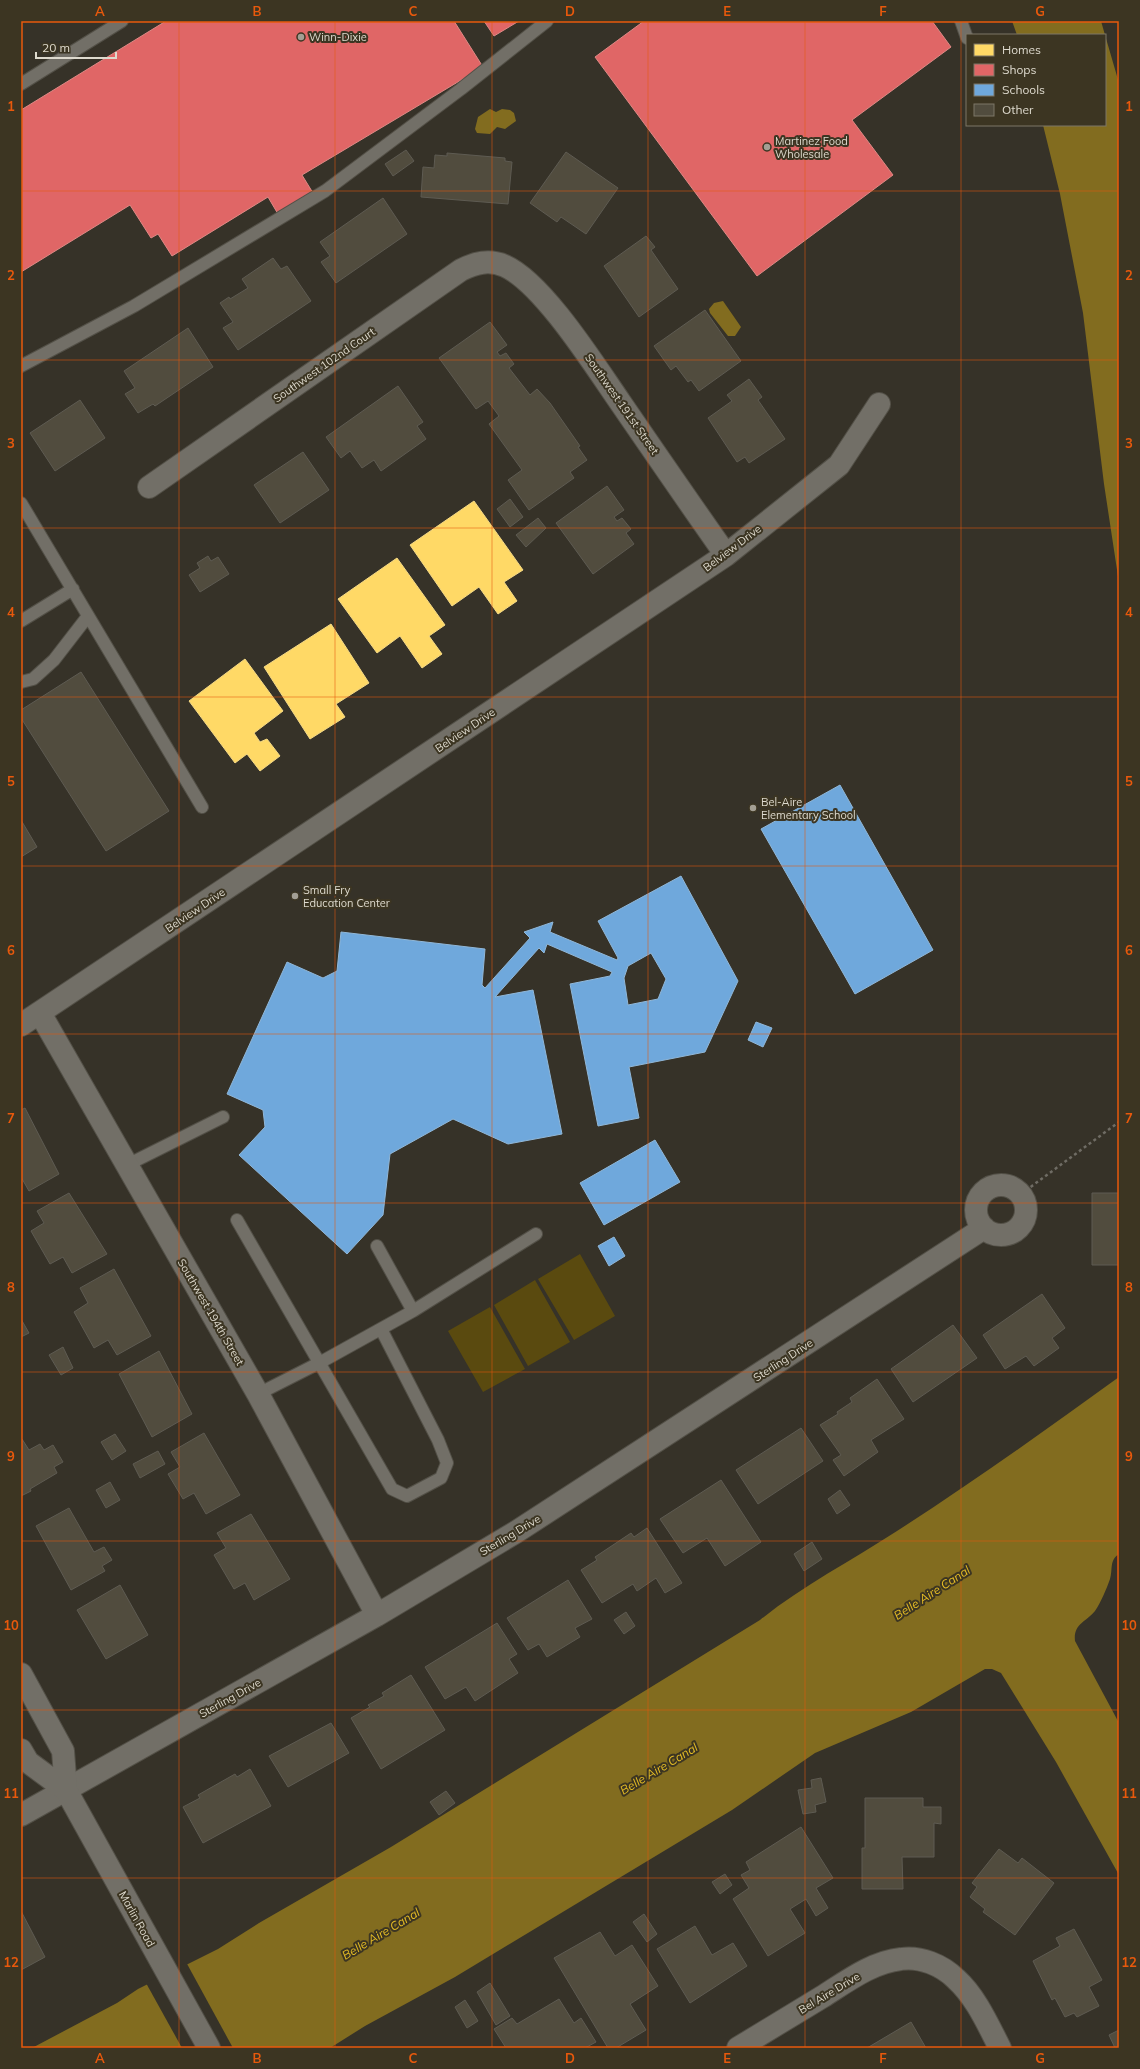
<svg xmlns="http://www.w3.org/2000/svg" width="1140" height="2069" viewBox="0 0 1140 2069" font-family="Mulish,sans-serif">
<rect width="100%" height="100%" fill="#363228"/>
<path fill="#5a4a0f" d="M580,1254L615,1316L574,1340L538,1279Z
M535,1280L570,1342L528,1366L494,1305Z
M490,1307L525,1369L483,1392L448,1331Z"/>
<path fill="#826c1f" d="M1012,21H1101L1105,35H1017Z
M1105,35L1119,83V583L1104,484L1083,313L1060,194L1043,125H1105Z
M490,109L496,112L502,109L510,110L514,113L516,121L505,129L497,127L490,134L477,133L475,129L478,117Z
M723,301L741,327L735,336H728L710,313L709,309L714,303Z
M1119,1377V1554C1109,1560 1113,1570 1110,1579C1106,1590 1101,1602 1095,1611C1086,1622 1073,1624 1075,1641L1119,1723V1875L1056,1762L1001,1673L992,1669H985L911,1712L815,1753L732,1810L455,1977L365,2026L330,2048H32L117,2003L138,1989L218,1949L259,1923L391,1847L760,1620C802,1586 851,1561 897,1531C973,1482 1046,1430 1119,1377Z"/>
<path fill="#363228" d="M186,1962L233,2048H182L146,1983Z"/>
<path fill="#ffd966" stroke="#f5d985" d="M474,501L523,570L504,582L517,601L498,614L479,587L452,606L410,545Z
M397,558L445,625L429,636L442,654L422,668L400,636L377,653L338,599Z
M331,624L369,683L336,704L345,717L310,739L264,667Z
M245,659L283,711L254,733L260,742L267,739L280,756L260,771L247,754L235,763L189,701Z"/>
<path fill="#e06666" stroke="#df8985" d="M166,21H454L483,67L302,175L313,193L278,214L268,197L172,256L158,234L151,238L130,205L21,272V110Z
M484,21H519L494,36Z
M644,21H932L951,47L852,120L893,175L757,276L595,57Z"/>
<path fill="#6fa8dc" stroke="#90b7d8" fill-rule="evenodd" d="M840,785L933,950L855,994L761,829Z
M681,876L738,981L705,1052L629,1067L639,1118L598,1126L570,984L610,976L612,972L547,944L544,953L539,948L495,997L533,990L562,1134L508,1144L453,1119L390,1154L383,1215L347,1254L239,1155L265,1127L263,1110L227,1094L287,962L323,978L337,971L341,932L485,949L482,985L485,988L530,938L524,932L553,922L550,932L617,960L618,958L598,921ZM651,953L666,979L658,999L628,1005L624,978L628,966Z
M756,1022L772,1028L763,1047L748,1040Z
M655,1140L680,1182L604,1225L580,1183Z
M614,1237L625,1256L609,1266L598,1246Z"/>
<path fill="#514c3e" stroke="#5e5b52" d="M406,150L414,161L393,176L385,164Z
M566,152L618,188L586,234L561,217L557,222L530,203Z
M447,153L505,158V161L512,162L508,204L421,197L423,167L434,168L435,155L447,156Z
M383,198L407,234L336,283L321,262L330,256L320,242Z
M646,236L655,247L651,250L678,289L639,317L604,266Z
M273,258L281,269L287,266L311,301L238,350L223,328L233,322L220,303L229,297L230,299L248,288L242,279Z
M705,310L741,361L699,391L691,380L688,382L676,366L671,370L654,346Z
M490,322L507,345L497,352L500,356L506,353L514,364L509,368L530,395L537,389L550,403L580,446L578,447L587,460L570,472L574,478L529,510L508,480L522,470L489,424L499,416L488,401L476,409L439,358Z
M188,328L213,367L155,406L153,404L138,413L125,394L135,388L124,371Z
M749,379L762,397L758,400L785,439L749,463L745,457L737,462L708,418L732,401L727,395Z
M398,386L423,422L417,426L426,439L381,471L374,460L362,468L350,451L341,458L326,437Z
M80,400L105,438L55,471L30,433Z
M303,452L329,490L280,523L254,485Z
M607,486L624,510L614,517L617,521L622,518L631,529L626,533L634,544L593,574L556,523Z
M510,499L523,517L510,527L497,509Z
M538,518L546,528L526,547L516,535Z
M208,556L211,561L218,557L229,574L200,592L189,575L200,568L197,563Z
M81,672L169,811L106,851L21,718V710Z
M21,820L37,847L21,857Z
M25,1108L59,1174L29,1191L21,1177V1110Z
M69,1193L107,1254L72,1273L63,1257L50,1264L31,1231L44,1223L37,1211Z
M1092,1193H1119V1265H1092Z
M114,1269L151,1336L117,1355L108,1340L94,1348L74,1312L88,1303L80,1288Z
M1042,1294L1065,1328L1052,1338L1059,1348L1034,1366L1026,1356L1005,1369L983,1335Z
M21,1319L29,1333L21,1337Z
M953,1325L977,1358L913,1402L891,1369Z
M63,1347L73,1368L61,1375L49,1355Z
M159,1351L192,1414L152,1437L119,1374Z
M877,1379L904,1419L871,1440L878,1452L844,1476L833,1460L841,1455L820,1425L838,1414L837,1412L852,1402L850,1398Z
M801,1428L823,1461L758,1504L736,1470Z
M204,1433L240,1495L206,1514L194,1493L183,1499L168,1474L180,1467L171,1452Z
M115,1434L126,1451L112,1460L101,1442Z
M22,1439L29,1450L40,1444L44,1450L53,1445L63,1462L54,1467L57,1473L30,1489L31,1491L21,1496Z
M158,1451L165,1464L140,1478L133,1464Z
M721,1480L761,1542L725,1566L707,1538L683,1553L660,1519Z
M110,1482L120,1500L106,1508L96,1490Z
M840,1490L850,1505L837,1514L828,1499Z
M69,1508L94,1552L104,1547L112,1560L102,1566L105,1571L71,1590L36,1526Z
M251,1514L290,1579L254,1600L245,1583L234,1589L214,1555L226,1548L217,1533Z
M647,1528L682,1583L665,1593L656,1578L637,1591L633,1584L602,1603L581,1570L597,1560L595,1557L631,1533L634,1537Z
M812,1542L822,1559L804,1571L794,1554Z
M568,1580L592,1619L575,1628L580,1637L547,1657L539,1644L528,1650L507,1618Z
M120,1585L148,1635L106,1659L77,1610Z
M626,1612L635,1626L624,1634L614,1620Z
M497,1623L517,1654L509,1659L518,1673L475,1701L466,1687L445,1699L425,1667Z
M411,1675L445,1730L381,1769L351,1718L370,1707L368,1705L384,1696L382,1693Z
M331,1723L349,1753L288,1787L269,1756Z
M250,1769L271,1806L203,1843L183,1807L200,1798L198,1795L235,1774L237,1777Z
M821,1778L826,1802L815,1805L816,1812L803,1814L798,1790L812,1788L811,1780Z
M446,1791L455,1803L439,1815L430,1802Z
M865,1798H923V1807H941V1824L934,1823V1857H902L903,1889H862V1848H865Z
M801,1827L833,1878L816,1888L828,1908L816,1916L806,1899L790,1909L805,1933L768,1956L733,1899L749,1888L741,1875L750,1870L746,1862Z
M999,1849L1018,1863L1022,1858L1054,1883L1015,1935L983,1912L985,1909L970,1897L977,1887L972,1883Z
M725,1874L732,1885L720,1894L712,1882Z
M21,1911L45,1957L21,1970Z
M644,1914L657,1934L647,1942L633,1922Z
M695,1926L712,1955L733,1943L747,1966L690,2003L657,1949Z
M1074,1929L1102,1980L1089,1987L1099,2006L1077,2017L1074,2013L1065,2017L1055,1998L1052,2000L1033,1961L1060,1946L1056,1938Z
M600,1932L615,1956L632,1945L658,1986L630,2004L646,2030L616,2048H608L554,1958Z
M490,1983L510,2016L496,2025L477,1992Z
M559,1999L574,2023L581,2018L596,2042L585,2048H506L494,2029L512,2018L517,2024Z
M465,2000L478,2021L467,2028L455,2007Z
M911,2022L926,2048H867Z
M1119,2030V2048H1115L1109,2035Z"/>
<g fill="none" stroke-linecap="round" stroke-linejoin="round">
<g stroke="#535047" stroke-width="14">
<path id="lane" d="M961,21L967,38
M21,84L122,21
M21,366L134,306L325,191L461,89L547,21
M21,503L202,807
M21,621L73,589
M21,682L33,679L54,660L88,616
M127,1165L223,1117
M237,1220L392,1489L407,1496L441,1478L447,1463L438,1440L381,1329
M413,1311L536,1234
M258,1394L321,1362L413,1311L377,1246"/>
</g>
<g stroke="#535047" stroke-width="24">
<path id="street" d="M149,487L461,270C475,263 489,259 505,266C543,283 595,366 620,402C655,453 690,504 726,555
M40,1013L258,1394L377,1615
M21,1025L726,555L839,465L879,404
M976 1210a25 25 0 1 1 50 0a25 25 0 1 1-50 0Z
M21,1815L377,1615L516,1532L984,1228
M738,2048C766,2031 794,2014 822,1997C846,1982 872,1962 901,1959C920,1956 942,1965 956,1979C976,1997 988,2025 1000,2048"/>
</g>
<g stroke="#535047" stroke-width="24">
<path id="secondary" d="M21,1674L63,1751L66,1790
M21,1750L28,1762L66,1790L209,2048"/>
</g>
<path stroke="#6f6c64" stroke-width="2.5" stroke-dasharray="3 3" stroke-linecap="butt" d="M1021,1194L1119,1122"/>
<use href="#lane" stroke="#726f67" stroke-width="12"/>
<use href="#street" stroke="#726f67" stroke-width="22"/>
<use href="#secondary" stroke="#726f67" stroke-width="22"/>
</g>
<path fill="none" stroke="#e8590c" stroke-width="1" stroke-opacity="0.55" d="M179,21V2048M335,21V2048M492,21V2048M648,21V2048M805,21V2048M961,21V2048M21,191H1119M21,360H1119M21,528H1119M21,697H1119M21,866H1119M21,1034H1119M21,1203H1119M21,1372H1119M21,1541H1119M21,1710H1119M21,1878H1119"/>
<g fill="#a39f94" stroke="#3c3522" stroke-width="1.5">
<circle cx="301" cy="37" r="4"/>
<circle cx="767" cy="147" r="4"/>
<circle cx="753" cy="808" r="4"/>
<circle cx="295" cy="896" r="4"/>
</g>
<g text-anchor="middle" stroke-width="4" stroke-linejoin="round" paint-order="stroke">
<g font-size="11" fill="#dedace" stroke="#3c3522" text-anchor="start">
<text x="309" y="41">Winn-Dixie</text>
<text x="775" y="145">Martinez Food<tspan x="775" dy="13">Wholesale</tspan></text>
<text x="761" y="806">Bel-Aire<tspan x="761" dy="13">Elementary School</tspan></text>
<text x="303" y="894">Small Fry<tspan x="303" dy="13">Education Center</tspan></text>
</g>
<g font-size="11" fill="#dedace" stroke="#3c3522">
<text transform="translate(324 365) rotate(-35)" y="4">Southwest 102nd Court</text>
<text transform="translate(622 404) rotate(55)" y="4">Southwest 191st Street</text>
<text transform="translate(732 548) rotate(-37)" y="4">Belview Drive</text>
<text transform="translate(465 730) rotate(-34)" y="4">Belview Drive</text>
<text transform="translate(195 910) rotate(-34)" y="4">Belview Drive</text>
<text transform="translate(211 1312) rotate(60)" y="4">Southwest 194th Street</text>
<text transform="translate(783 1360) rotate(-33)" y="4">Sterling Drive</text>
<text transform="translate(510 1535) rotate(-31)" y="4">Sterling Drive</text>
<text transform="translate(230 1698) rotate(-29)" y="4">Sterling Drive</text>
<text transform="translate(137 1919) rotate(61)" y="4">Marlin Road</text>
<text transform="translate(829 1993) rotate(-31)" y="4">Bel Aire Drive</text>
</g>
<g font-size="12" font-style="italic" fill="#e6bd24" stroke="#3c3522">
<text transform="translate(932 1593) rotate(-33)" y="4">Belle Aire Canal</text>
<text transform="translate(659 1769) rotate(-31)" y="4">Belle Aire Canal</text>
<text transform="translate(381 1934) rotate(-31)" y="4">Belle Aire Canal</text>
</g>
</g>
<rect width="1140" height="2069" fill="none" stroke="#3c3522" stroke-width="44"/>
<rect x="966" y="34" width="140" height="92" fill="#3c3522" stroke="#7d7767"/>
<rect x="974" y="44" width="20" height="12" fill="#ffd966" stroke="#7d7767"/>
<text x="1002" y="54" font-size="12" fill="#dedace">Homes</text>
<rect x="974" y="64" width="20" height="12" fill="#e06666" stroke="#7d7767"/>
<text x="1002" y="74" font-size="12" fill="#dedace">Shops</text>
<rect x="974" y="84" width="20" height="12" fill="#6fa8dc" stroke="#7d7767"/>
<text x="1002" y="94" font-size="12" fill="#dedace">Schools</text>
<rect x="974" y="104" width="20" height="12" fill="#514c3e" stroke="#7d7767"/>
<text x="1002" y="114" font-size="12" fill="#dedace">Other</text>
<path d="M36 52v6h80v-6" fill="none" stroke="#dedace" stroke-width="2"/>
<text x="42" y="52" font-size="12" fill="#dedace" stroke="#3c3522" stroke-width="3" paint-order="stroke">20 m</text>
<rect x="22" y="22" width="1096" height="2025" fill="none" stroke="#e8590c" stroke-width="1.5"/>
<g font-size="13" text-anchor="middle" font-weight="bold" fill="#e8590c">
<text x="100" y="16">A</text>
<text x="257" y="16">B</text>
<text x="413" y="16">C</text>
<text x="570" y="16">D</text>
<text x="727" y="16">E</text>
<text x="883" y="16">F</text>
<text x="1040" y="16">G</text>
<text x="11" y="111">1</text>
<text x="1129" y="111">1</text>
<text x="11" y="280">2</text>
<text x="1129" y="280">2</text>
<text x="11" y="448">3</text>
<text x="1129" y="448">3</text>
<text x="11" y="617">4</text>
<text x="1129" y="617">4</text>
<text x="11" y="786">5</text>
<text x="1129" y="786">5</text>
<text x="11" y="955">6</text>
<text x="1129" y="955">6</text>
<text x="11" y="1123">7</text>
<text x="1129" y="1123">7</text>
<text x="11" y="1292">8</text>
<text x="1129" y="1292">8</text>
<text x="11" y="1461">9</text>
<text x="1129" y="1461">9</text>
<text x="11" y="1630">10</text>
<text x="1129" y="1630">10</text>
<text x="11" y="1798">11</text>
<text x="1129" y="1798">11</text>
<text x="11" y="1967">12</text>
<text x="1129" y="1967">12</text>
<text x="100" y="2063">A</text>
<text x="257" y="2063">B</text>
<text x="413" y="2063">C</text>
<text x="570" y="2063">D</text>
<text x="727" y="2063">E</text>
<text x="883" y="2063">F</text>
<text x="1040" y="2063">G</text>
</g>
</svg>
